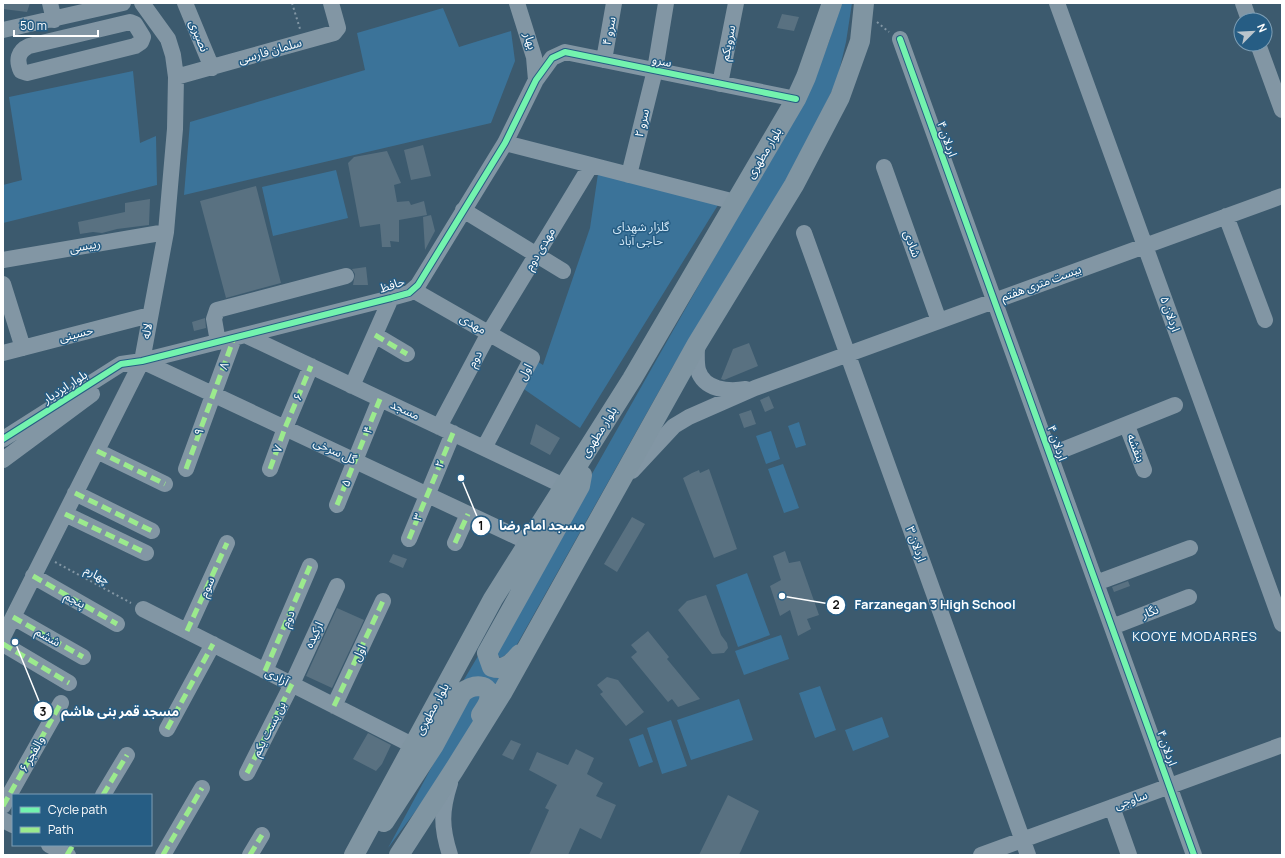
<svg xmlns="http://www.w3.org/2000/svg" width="1285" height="858" viewBox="0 0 1285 858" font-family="Manrope,'Noto Sans Arabic',sans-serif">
<rect width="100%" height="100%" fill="#3c5a6e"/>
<path fill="#3b7399" d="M839,3H852L846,42L837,80L800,158L672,368L515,648L501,658L497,655L494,647L812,85L830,39Z
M443,8L459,47L511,31L515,61L491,123L184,195L190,122L365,70L357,33Z
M133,71L140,143L156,136L157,185L3,223V185L22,180L9,97Z
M599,167L718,205L580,428L518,385L532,358L543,365L590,228Z
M336,170L348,218L273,236L262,187Z
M799,422L806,445L796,448L788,426Z
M771,431L780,459L766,464L756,436Z
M783,464L799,508L784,513L768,469Z
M747,573L770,635L738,647L716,585Z
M781,635L789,659L744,675L735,651Z
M481,651L494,677L504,679L497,690L459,688Z
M820,686L836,730L815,738L799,693Z
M471,694L479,695L482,704C459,756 422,802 388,848Z
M739,699L753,740L691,760L677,720Z
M882,717L889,737L853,751L845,730Z
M671,720L687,766L662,774L647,728Z
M643,734L653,762L639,767L629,739Z"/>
<path fill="#597181" d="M3,3H30L27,12L3,9Z
M782,14L799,17L794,31L777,28Z
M423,145L431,176L411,180L404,150Z
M387,151L401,183L394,185L397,202L409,201L411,205L424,201L427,215L399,220V242L390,241L391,247H382L380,224L360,227L348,163L354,157Z
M256,186L281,283L226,298L200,201Z
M150,199L149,225L117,229L102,233L93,232L80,234L78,222L125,212V203Z
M431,215L435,231L425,250L423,217Z
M366,267L368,285H353L355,274L352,269Z
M205,318L206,328L194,331L192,322Z
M749,343L758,366L724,380L721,379L733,349Z
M769,396L774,408L765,412L760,400Z
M751,410L756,424L744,428L739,414Z
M536,424L560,438L550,455L530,444Z
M709,469L737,549L714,558L683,478L692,473L699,470L700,473Z
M632,517L645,524L617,572L604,564Z
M785,551L789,563L800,561L819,615L807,619L811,629L798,636L790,610L780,616L770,586L781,580L773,556Z
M393,554L407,559L403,568L389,562Z
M1128,581L1130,586L1114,592L1112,587Z
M706,595L721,635L727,643L728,648L724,653L712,654L678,610L687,601Z
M337,608L364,620L332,688L306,676Z
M648,631L669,657L667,659L700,699L678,707L672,699L668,702L631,657L637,652L631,645Z
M607,677L618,680L644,712L626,726L600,694L603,692L597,685Z
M368,733L391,745L382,764L376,771L353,759Z
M511,740L521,744L513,760L502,755Z
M576,749L594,758L587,774L603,783L596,796L616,805L601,839L580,828L568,855H529L549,810L545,808L557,785L529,770L537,752L568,765Z
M728,795L759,811L739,855H699Z"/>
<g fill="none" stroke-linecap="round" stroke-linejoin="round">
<path stroke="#8296a4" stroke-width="2" stroke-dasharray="2 3" stroke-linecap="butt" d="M292,3L300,29
M877,22L889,32
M55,562L131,603"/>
<path stroke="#8296a4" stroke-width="16" d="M50,3L54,20
M185,3L212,68
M517,3L534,57L536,80
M1057,3L1282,624
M1243,3L1249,20
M130,22L135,24L143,37L141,42L135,46L27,73L21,71C16,60 18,51 29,46Z
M3,30L123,3
M900,39L1194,855
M1258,44L1282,110
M604,60L614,3
M176,77L334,33L338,28L331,3
M720,84L736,3
M505,143L735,202
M884,167L939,321
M629,175L655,70L666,3
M463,210L563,271
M1226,216L1265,320
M804,233L1028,855
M3,260L166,232
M3,284L23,348
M413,290L532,358L484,448
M245,335L564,486
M375,335L407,354
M218,342L214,319L217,310L346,276
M697,344C697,352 696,362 698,370C704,390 728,392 746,389
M3,353L150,315
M142,361L528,542
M352,386L391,298
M1127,426L1144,470
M439,427L489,333L591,165
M3,439L121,364L142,361L391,298L409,293L418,285L505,143L536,80L552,58L565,52L796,99
M97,451L165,484
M1050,455L1175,405
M3,460L92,394
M186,469L234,338
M270,469L285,428L311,366
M632,471L674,426L689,417L755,388L1282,196
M75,493L152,531
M337,505L380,399
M65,514L146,553
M409,539L453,433
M455,543L468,514
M33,576L117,624
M1096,583L1190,548
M143,609L412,745
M13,617L83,657
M1112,627L1189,597
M187,631L227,543
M3,637L142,361L166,232L175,129L176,77L173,55L168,39L142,3
M3,644L69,683
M265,671L310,566
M334,706L383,601
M167,729L213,644
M247,773L292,684L337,586
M450,783C441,811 441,827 450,855
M103,795L127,755
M3,806L61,703
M1112,807L1129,855
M3,820L13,825
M49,845L68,855
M163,855L202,788
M250,855L262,835
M981,855L1282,745"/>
<path stroke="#8095a2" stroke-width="20" d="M520,654C512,663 505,671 492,667L487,653L580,486L582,475
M384,822L434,745L462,693C471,684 492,682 489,700C488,705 484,710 481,715
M354,855L493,599L632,379L796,99L806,77L832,3
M399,855L454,770L502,693L697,344L794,185L840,97L860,41L864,3"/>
<path stroke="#9bea8d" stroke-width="5" stroke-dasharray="10 5" stroke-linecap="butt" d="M375,335L407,354
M97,451L165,484
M186,469L234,338
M270,469L285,428L311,366
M75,493L152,531
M337,505L380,399
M65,514L146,553
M409,539L453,433
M455,543L468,514
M33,576L117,624
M13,617L83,657
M187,631L227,543
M3,644L69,683
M265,671L310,566
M334,706L383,601
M167,729L213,644
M247,773L292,684
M103,795L127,755
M3,806L61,703
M67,855L73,845
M163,855L202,788
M250,855L262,835"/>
<g stroke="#265d84" stroke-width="8">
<path id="cycleway" d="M900,39L1194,855
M3,439L121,364L142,361L391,298L409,293L418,285L505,143L536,80L552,58L565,52L796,99"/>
</g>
<use href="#cycleway" stroke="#73f3ae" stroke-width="6"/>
</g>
<g text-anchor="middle" stroke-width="3" stroke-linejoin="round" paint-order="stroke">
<g font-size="12" fill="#fff" stroke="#265d84">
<text transform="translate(609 31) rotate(-79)" y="4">سرو ۴</text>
<text transform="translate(199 36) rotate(68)" y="4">نصیری</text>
<text transform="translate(530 41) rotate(73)" y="4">بهار</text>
<text transform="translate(728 43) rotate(-79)" y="4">سرویکم</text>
<text transform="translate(270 51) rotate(-16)" y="4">سلمان فارسی</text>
<text transform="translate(662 61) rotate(12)" y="4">سرو</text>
<text transform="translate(642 123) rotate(-76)" y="4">سرو ۲</text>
<text transform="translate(947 139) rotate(70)" y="4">اردلان ۴</text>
<text transform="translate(764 153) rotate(-59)" y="4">بلوار مطهری</text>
<text transform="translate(912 244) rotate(70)" y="4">شادی</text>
<text transform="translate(85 246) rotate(-10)" y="4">رییسی</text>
<text transform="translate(540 249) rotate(-59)" y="4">مهدی دوم</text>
<text transform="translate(1041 283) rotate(-20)" y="4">بیست متری هفتم</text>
<text transform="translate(392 285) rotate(-18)" y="4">حافظ</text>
<text transform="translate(1170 314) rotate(70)" y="4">اردلان ۵</text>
<text transform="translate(473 324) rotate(30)" y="4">مهدی</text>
<text transform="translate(147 331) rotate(-80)" y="4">لاله</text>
<text transform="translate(76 334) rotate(-14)" y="4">حسینی</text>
<text transform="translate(475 359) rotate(-62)" y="4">دوم</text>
<text transform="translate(224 366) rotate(-70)" y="4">۸</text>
<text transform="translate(525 372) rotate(-62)" y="4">اول</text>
<text transform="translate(65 387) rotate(-33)" y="4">بلوار ایزدیار</text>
<text transform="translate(298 397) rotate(-67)" y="4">۶</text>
<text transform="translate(405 410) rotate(25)" y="4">مسجد</text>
<text transform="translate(368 430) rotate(-68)" y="4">۴</text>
<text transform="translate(199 432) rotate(-70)" y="4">۹</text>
<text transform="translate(599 432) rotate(-58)" y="4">بلوار مطهری</text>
<text transform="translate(1057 443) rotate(70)" y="4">اردلان ۴</text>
<text transform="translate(1136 448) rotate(69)" y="4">بنفشه</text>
<text transform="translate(278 449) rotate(-70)" y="4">۷</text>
<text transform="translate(335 451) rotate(25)" y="4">گل سرخی</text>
<text transform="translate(440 464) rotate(-67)" y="4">۲</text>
<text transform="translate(346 483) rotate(-68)" y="4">۵</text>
<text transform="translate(418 517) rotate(-69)" y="4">۳</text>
<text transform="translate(916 544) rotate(70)" y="4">اردلان ۳</text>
<text transform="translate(97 575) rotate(28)" y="4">چهارم</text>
<text transform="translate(207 587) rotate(-66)" y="4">سوم</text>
<text transform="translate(75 600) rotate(29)" y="4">پنجم</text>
<text transform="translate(1150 612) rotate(-21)" y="4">نگار</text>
<text transform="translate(288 619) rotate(-67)" y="4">دوم</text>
<text transform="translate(314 635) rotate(-65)" y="4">ارکیده</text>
<text transform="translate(48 637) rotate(29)" y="4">ششم</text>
<text transform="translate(359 653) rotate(-65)" y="4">اول</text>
<text transform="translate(277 677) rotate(27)" y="4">آزادی</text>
<text transform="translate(432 709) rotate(-61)" y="4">بلوار مطهری</text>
<text transform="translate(269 729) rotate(-63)" y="4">بن بست یکم</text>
<text transform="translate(1167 748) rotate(70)" y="4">اردلان ۴</text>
<text transform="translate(32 754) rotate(-61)" y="4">والفجر ۶</text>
<text transform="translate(1131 800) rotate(-20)" y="4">ساوجی</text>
</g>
<g font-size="12" fill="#d3e8f6" stroke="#265d84">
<text x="641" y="231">گلزار شهدای<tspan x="641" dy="14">حاجی آباد</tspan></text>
</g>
<g font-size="13" letter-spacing="1" fill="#fff" stroke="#265d84">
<text x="1195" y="641">KOOYE MODARRES</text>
</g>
</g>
<path fill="none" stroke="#fff" stroke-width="1.5" d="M461 478L481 526M782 596L836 605M15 642L43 711"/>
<g fill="#fff" stroke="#265d84" stroke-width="1.5">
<circle cx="461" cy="478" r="4"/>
<circle cx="782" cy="596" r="4"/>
<circle cx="15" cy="642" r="4"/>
<circle cx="481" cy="526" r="10"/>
<circle cx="836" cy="605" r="10"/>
<circle cx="43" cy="711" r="10"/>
</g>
<g font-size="12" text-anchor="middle" font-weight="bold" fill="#111">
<text x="481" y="530">1</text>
<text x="836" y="609">2</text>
<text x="43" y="716">3</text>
</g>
<g font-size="13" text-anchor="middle" font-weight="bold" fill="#fff" stroke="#265d84" stroke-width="3" stroke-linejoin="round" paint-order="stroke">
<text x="542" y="530">مسجد امام رضا</text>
<text x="935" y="609">Farzanegan 3 High School</text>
<text x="120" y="716">مسجد قمر بنی هاشم</text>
</g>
<rect width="1285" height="858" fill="none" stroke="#ffffff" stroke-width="8"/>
<rect x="12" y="794" width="140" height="52" fill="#265d84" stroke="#7d9eb5"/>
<rect x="20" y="807" width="20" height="6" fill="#73f3ae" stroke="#7d9eb5"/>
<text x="48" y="814" font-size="12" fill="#ffffff">Cycle path</text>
<rect x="20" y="827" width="20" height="6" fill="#9bea8d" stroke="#7d9eb5"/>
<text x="48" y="834" font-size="12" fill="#ffffff">Path</text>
<g transform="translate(1253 32) rotate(66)"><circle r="19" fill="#265d84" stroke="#7d9eb5"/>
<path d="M0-3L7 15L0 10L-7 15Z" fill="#bbc5cc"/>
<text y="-6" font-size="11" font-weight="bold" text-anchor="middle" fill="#ffffff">N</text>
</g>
<path d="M14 30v6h84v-6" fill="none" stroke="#ffffff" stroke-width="2"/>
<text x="20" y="30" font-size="12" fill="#ffffff" stroke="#265d84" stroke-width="3" paint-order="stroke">50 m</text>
</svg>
